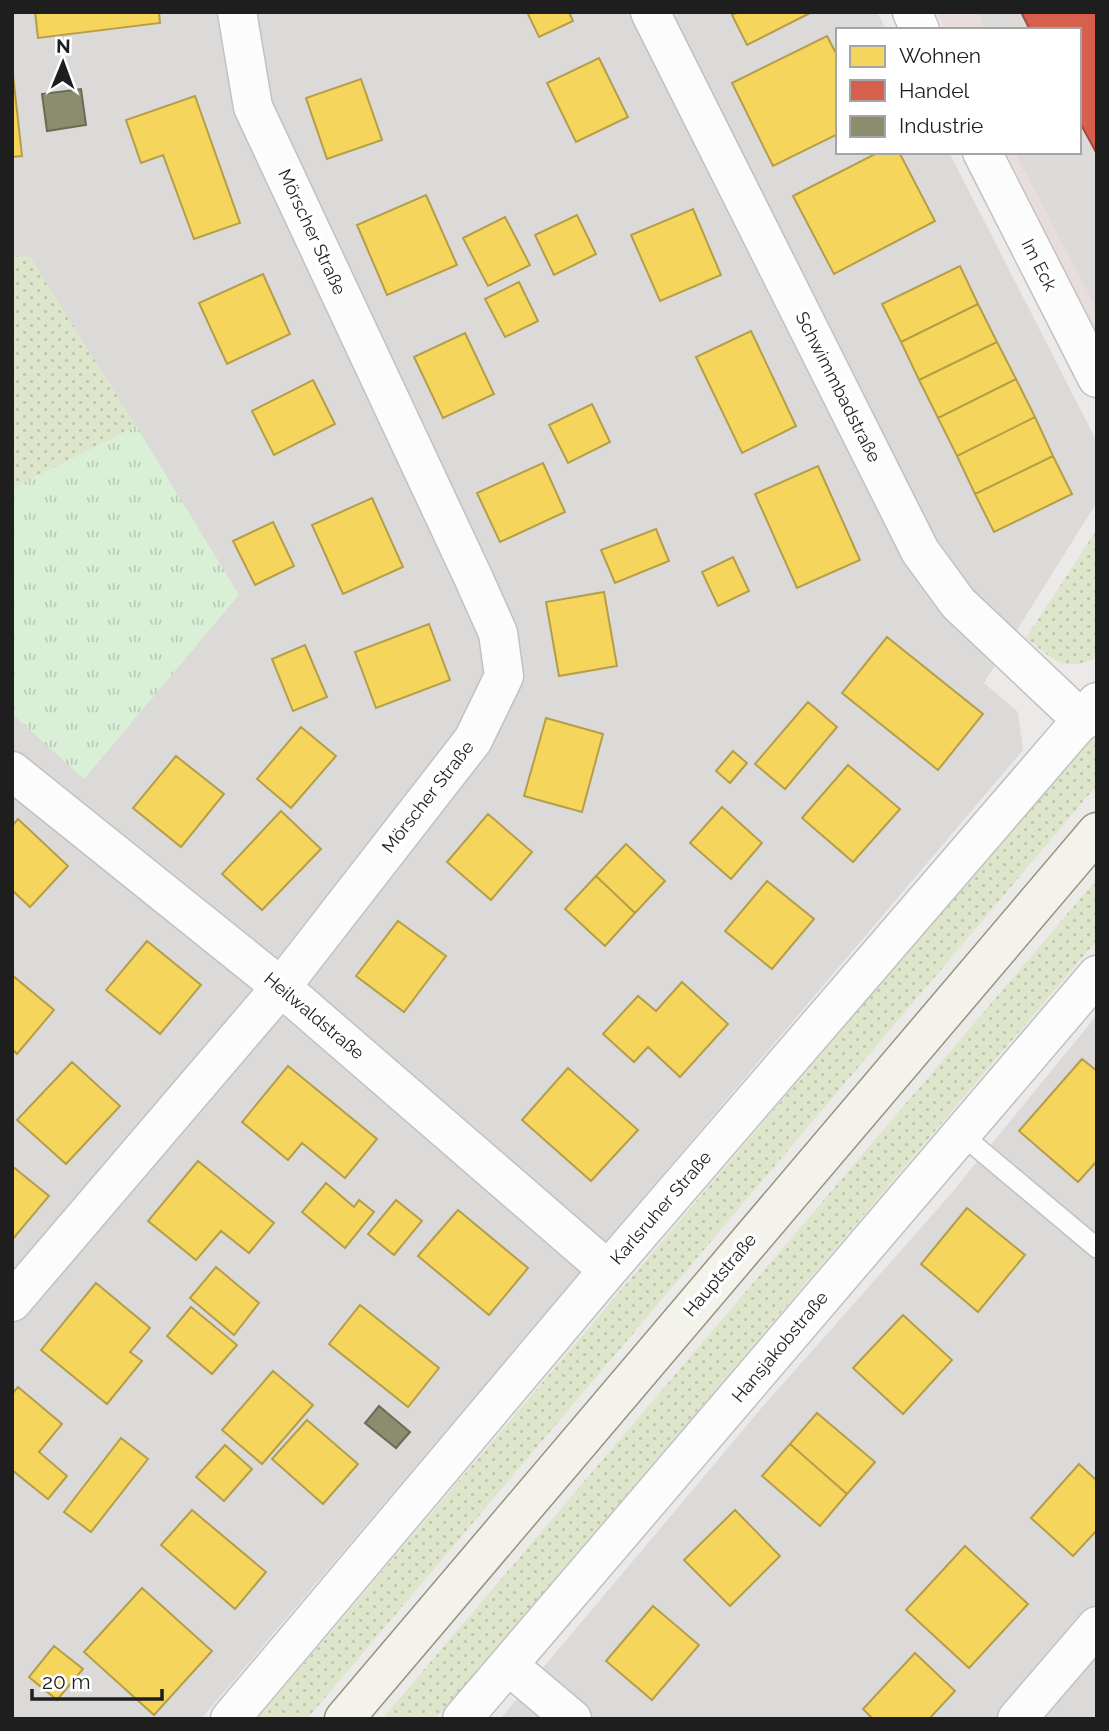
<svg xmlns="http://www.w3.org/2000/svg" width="1109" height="1731" viewBox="0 0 1109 1731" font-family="Raleway,sans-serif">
<defs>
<pattern id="grass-dots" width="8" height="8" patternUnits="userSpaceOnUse" patternTransform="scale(1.75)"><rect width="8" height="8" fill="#dde6ca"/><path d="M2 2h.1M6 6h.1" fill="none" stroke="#bdc5ad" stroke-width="1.8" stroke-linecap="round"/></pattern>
<pattern id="park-tufts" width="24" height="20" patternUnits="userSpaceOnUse" patternTransform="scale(1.75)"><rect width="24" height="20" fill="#d9efd6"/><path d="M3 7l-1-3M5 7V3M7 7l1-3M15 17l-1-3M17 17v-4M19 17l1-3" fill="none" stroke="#baccb7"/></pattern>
</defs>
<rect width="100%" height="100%" fill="#eceae8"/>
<path fill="#dbdad9" d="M12,12H877L886,30H838V152H949L1097,442V502L984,683L1018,712L1023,750L201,1719H12Z
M1097,1015V1719H500L759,1411L949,1196Z"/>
<path fill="#e9dcdc" d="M936,12H1097V334L1006,152H1079V30H945Z"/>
<path fill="url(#grass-dots)" d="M12,256L30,257L136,426L12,488Z
M1097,529V658C1061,673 1054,659 1026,638Z
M1097,729V785L307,1719H257Z
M1097,879V940L436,1719H382Z"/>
<path fill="url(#park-tufts)" d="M136,426L239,595L84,779L12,714V488Z"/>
<path fill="#dcdbda" d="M978,12H1021L1030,30H985Z
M1079,125L1097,158V310L1015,152H1079Z"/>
<path fill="#f6d55c" stroke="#b59e49" stroke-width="2" d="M35,12H159L160,23L38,38Z
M527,12H569L573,21L539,37Z
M738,12H812L747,45L732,15Z
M827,36L838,57V134L773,166L732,83Z
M599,58L628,117L576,142L547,83Z
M12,66L22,156L12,157Z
M361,79L382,140L327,159L306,98Z
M195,96L240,223L194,239L163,155L141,163L126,120Z
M879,152H899L935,221L834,274L793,196Z
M426,195L457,265L387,295L357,225Z
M693,209L721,275L660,301L631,235Z
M577,215L596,254L554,275L535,235Z
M505,217L530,265L488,286L463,238Z
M960,266L978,304L901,342L882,304Z
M263,274L290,334L227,364L199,303Z
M519,282L538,321L505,337L485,299Z
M978,304L997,342L919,380L901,342Z
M751,331L796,426L742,453L696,357Z
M465,333L494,394L443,418L414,357Z
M997,342L1016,379L938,418L919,380Z
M1016,379L1035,417L957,456L938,418Z
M313,380L335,424L274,455L252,411Z
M592,404L610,442L568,463L549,425Z
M1035,417L1053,456L975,494L957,456Z
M1053,456L1072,494L994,532L975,494Z
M543,463L565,512L500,542L477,493Z
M818,466L860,560L797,588L755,494Z
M372,498L403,567L343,594L312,525Z
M273,522L294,566L255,585L233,541Z
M656,529L669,561L615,583L601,550Z
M733,557L749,591L718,606L702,572Z
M604,592L617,666L559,676L546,602Z
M429,624L450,680L376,708L355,652Z
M887,637L983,714L938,770L842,693Z
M305,645L327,697L293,711L272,659Z
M808,702L837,727L785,789L755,764Z
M546,718L603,734L582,812L524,796Z
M301,727L336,756L291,808L257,779Z
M733,751L747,763L730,783L716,771Z
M176,756L224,794L181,847L133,808Z
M848,765L900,809L853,862L802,818Z
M722,807L762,843L731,879L690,843Z
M281,811L321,849L262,910L222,874Z
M488,814L532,852L491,900L447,862Z
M18,819L68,866L30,907L12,890V826Z
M626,844L665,881L635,913L596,876Z
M596,876L635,913L605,946L565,909Z
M767,881L814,919L772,969L725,931Z
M398,921L446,956L404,1012L356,976Z
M147,941L201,985L160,1034L106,990Z
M12,975L54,1010L17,1054L12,1049Z
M682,982L728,1024L680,1077L648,1047L634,1062L603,1034L638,996L656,1011Z
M1082,1059L1097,1071V1161L1078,1182L1019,1131Z
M72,1062L120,1106L66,1164L17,1120Z
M288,1066L377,1139L345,1178L302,1143L288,1160L242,1122Z
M568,1068L638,1130L591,1181L522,1120Z
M198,1161L274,1223L249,1253L221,1231L196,1260L148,1221Z
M12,1166L49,1196L12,1240Z
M326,1183L354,1207L359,1200L374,1212L345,1248L302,1212Z
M396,1200L422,1221L394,1255L368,1234Z
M967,1208L1025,1255L978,1312L921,1264Z
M458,1210L528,1268L489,1315L418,1256Z
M216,1267L259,1303L234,1335L190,1298Z
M96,1283L150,1328L130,1352L142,1361L107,1404L41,1350Z
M360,1305L439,1368L408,1407L329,1344Z
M191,1307L237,1345L212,1374L167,1336Z
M903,1315L952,1360L903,1414L853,1368Z
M273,1371L313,1405L262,1464L222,1430Z
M18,1387L62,1424L39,1452L67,1476L48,1499L12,1470V1394Z
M817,1413L875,1462L847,1494L790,1444Z
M307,1420L358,1464L323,1504L272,1459Z
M121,1438L148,1459L91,1532L64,1512Z
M790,1444L847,1494L820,1526L762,1476Z
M225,1445L252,1469L224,1501L196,1477Z
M1079,1464L1097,1481V1530L1073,1556L1031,1518Z
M192,1510L266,1572L235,1609L161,1545Z
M735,1510L780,1556L730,1606L684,1560Z
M965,1546L1028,1604L969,1668L906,1610Z
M142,1588L212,1651L154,1715L84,1652Z
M653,1606L699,1645L652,1700L606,1661Z
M54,1646L83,1669L57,1700L29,1677Z
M915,1653L955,1691L929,1719H873L863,1709Z"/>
<path fill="#d6604d" stroke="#9f4c3f" stroke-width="2" d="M1021,12H1097V154L1079,121V30H1030Z"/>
<path fill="#8c8c6e" stroke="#6b6b56" stroke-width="2" d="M81,89L86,125L47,131L42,94Z
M379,1406L410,1432L396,1448L365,1423Z"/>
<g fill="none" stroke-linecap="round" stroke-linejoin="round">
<g stroke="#c2c1c0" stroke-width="22">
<path id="lane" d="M961,1134L1097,1248"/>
</g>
<g stroke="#c2c1c0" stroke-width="41">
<path id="street" d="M650,12L920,551L958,603L1083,721
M912,12L920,30
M982,152L1097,378
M12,771L281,987L608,1270
M12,1302L281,987L473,740L504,676L498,633L473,577L253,107L237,12
M508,1665L572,1719
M230,1719L608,1270L1097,702
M462,1719L1097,975
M1017,1719L1097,1626"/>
</g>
<g stroke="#959382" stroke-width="41">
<path id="secondary" d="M344,1719L1097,832"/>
</g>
<use href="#lane" stroke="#fcfcfc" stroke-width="19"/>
<use href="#street" stroke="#fcfcfc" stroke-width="38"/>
<use href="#secondary" stroke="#f3f2eb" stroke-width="38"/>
</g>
<g text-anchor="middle" stroke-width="7" stroke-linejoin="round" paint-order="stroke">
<g font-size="18" fill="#1e1e1e" stroke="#fff">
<text transform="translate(312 232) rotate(65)" y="6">Mörscher Straße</text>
<text transform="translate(1039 265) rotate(63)" y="6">Im Eck</text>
<text transform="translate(838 387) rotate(63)" y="6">Schwimmbadstraße</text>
<text transform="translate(428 797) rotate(-52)" y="6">Mörscher Straße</text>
<text transform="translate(314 1016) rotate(40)" y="6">Heilwaldstraße</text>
<text transform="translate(661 1208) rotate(-49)" y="6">Karlsruher Straße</text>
<text transform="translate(720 1275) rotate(-50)" y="6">Hauptstraße</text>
<text transform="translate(780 1347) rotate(-50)" y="6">Hansjakobstraße</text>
</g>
</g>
<rect width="1109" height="1731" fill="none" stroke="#1e1e1e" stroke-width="28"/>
<rect x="836" y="28" width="245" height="126" fill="#ffffff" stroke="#a5a5a5" stroke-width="2"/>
<rect x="850" y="46" width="35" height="21" fill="#f6d55c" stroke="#a5a5a5" stroke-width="2"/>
<text x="899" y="63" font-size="21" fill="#1e1e1e">Wohnen</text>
<rect x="850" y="80" width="35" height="21" fill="#d6604d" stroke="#a5a5a5" stroke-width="2"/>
<text x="899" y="98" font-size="21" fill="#1e1e1e">Handel</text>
<rect x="850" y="116" width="35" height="21" fill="#8c8c6e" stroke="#a5a5a5" stroke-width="2"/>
<text x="899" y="133" font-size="21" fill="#1e1e1e">Industrie</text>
<g transform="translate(63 63) rotate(1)" stroke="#ffffff" stroke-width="5" paint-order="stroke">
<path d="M0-5L12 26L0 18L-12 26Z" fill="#1e1e1e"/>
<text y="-10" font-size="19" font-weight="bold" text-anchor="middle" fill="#1e1e1e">N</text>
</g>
<path d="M32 1689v10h130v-10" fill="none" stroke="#1e1e1e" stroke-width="3.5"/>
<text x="42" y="1689" font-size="21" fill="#1e1e1e" stroke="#ffffff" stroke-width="5" paint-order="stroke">20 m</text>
</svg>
